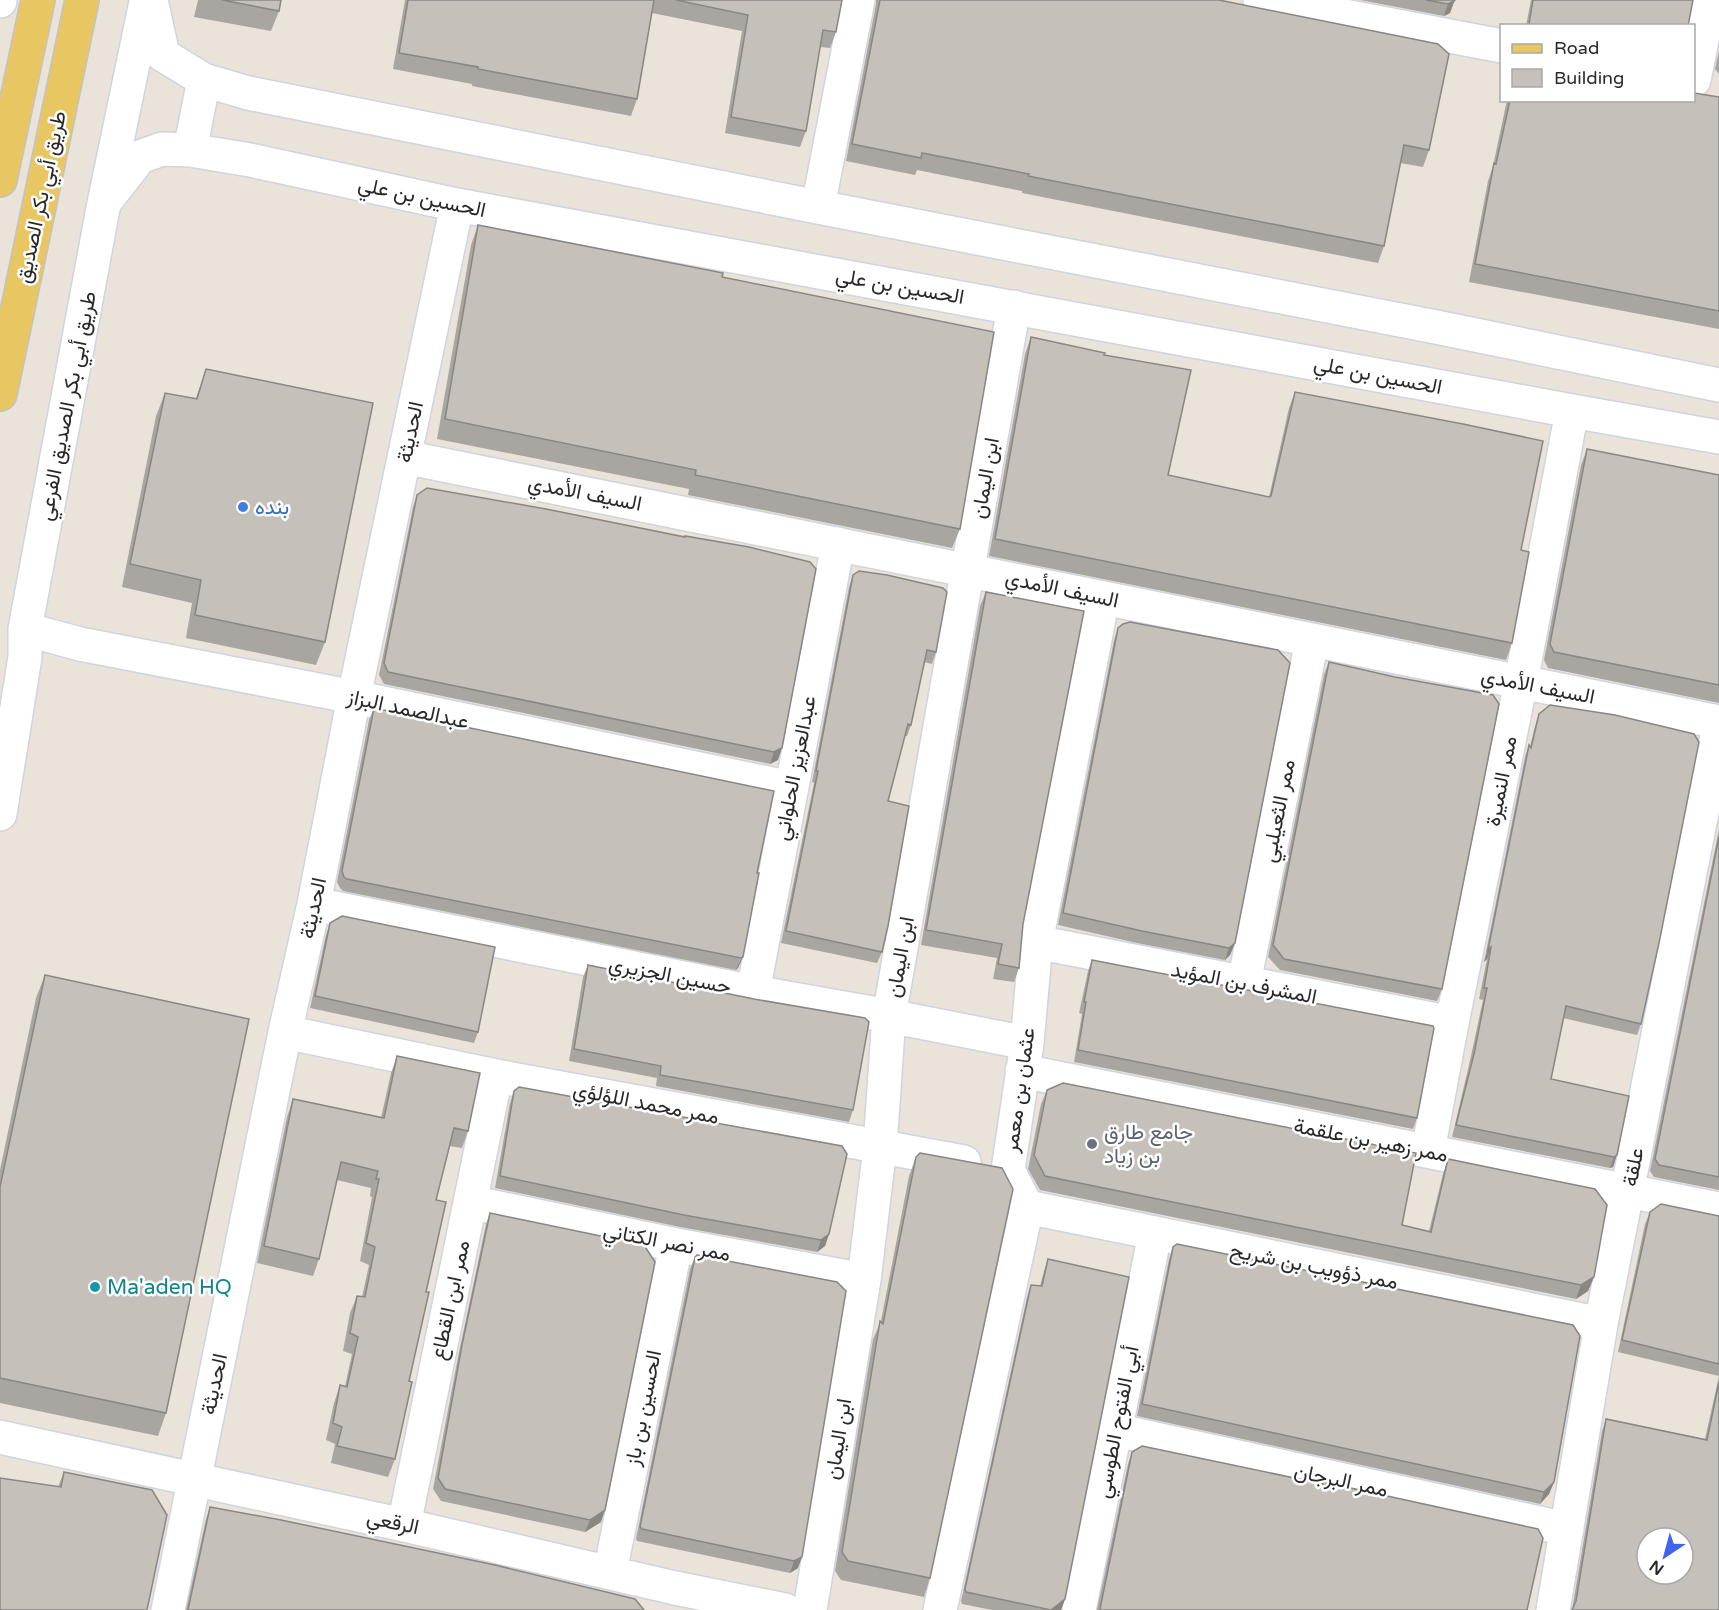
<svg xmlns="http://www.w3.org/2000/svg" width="1719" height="1610" viewBox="0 0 1719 1610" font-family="'Varela Round',Vazirmatn,sans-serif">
<rect width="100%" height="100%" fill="#eae3da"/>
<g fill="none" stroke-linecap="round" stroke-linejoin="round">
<g stroke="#d0d3e0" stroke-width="36">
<path id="minor" d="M151,0L163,55L204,80L248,93L818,207L1436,327L1719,385
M1260,0L1502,46
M0,1V0
M1694,80L1710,0
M190,150L204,80
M104,203L140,157L162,149L190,150L250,160L457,205L1572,411L1719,437
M818,207L858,0
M404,457L1719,722
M25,629L80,644L354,697L791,788
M0,814L25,657V629L104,203L146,2
M314,904L753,992L889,1016L1027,1043
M1036,942L1452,1023
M1244,983L1312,640
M753,992L838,544
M285,1032L496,1076L964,1162
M1022,1071L1719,1209
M1428,1151L1452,1023L1521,682L1572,411
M470,1202L676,1245L864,1280
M1027,1207L1601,1324
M1115,1430L1567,1529
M0,1437L404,1525L675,1588L785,1610
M404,1525L496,1076
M610,1572L676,1245
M168,1610L285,1032L314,904L354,697L457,205
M810,1610L864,1280L880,1147L889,1016L1014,307
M940,1610L1027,1207L1008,1170L1027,1043L1036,942L1103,598
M1079,1610L1155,1234
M1553,1610L1601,1324L1719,726"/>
</g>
<g stroke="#c3c3c3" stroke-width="36">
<path id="major" d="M0,180L38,0
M0,394L82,0"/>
</g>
<use href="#minor" stroke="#fff" stroke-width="33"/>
<use href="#major" stroke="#e8c661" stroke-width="33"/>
</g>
<path fill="#a9a5a0" d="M198,0H281L279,11L271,31L194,17Z
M405,0H842L836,32L830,48L820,47L806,131L800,147L725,133L742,31L652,13L637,99L631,116L472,86V84L393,69Z
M876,0H1219L1429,150L1423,167L1400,163L1384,246L1378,263L1022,193V191L917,170L915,175L846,161L876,4Z
M1360,0H1455L1450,13L1444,16Z
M1531,0H1693L1688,26H1526Z
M1719,51V74L1715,69Z
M1719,97V329L1469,282L1488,181L1493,166L1507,100H1694Z
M478,225L722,277L960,529L952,548L688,495L689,489L437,439L471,245Z
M1031,337L1104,355L1168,475L1269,497L1289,408L1295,392L1521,550L1512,643L1506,660L989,556L1025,354Z
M206,369L325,642L316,665L186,638L192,603L122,587L156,416L165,393L196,398Z
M1587,449L1719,475V703L1548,668L1544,660L1581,465Z
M417,495L685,537L778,760L770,764L384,684L379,675L413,507Z
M853,575L936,652L932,664L924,662L911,725L907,736H905L888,801L882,952L877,963L781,943L814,783L812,782L849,587Z
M986,592L1023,924L1019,968L1014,982L993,979L997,958L921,945L980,606Z
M1118,628L1235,943L1230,955L1225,960L1137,943L1058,925L1114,640Z
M1329,662L1442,989L1437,1001L1280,970L1268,957L1324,674Z
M374,708L759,873L738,968L736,970L343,891L340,888L337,882L369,720Z
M1539,714L1641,1024L1637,1035L1563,1018L1551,1079L1629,1096L1613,1167L1610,1168L1452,1137L1469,1065L1483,1000L1479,999L1487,959L1484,962L1525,757L1529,745L1530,747L1535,726Z
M1719,829V1190L1654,1177L1650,1171Z
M330,923L478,1032L474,1043L310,1008L326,935Z
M1092,960L1417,1118L1413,1129L1074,1062L1082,1014L1079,1013L1088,971Z
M588,965L853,1110L849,1122L656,1086L657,1078L569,1061L583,977Z
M45,975L166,1413L158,1436L0,1403V1170L36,998Z
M397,1056L468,1131L462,1148L449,1146L436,1200L426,1292L395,1459L388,1477L331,1463L335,1444L326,1440L334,1403L340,1385L345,1386L352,1354L343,1351L350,1313L357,1296L362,1297L369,1265L360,1261L372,1197L370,1196L371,1188L337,1180L319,1259L313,1276L257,1263L287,1117L293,1099L381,1118L391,1073Z
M1047,1090L1402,1225L1429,1231L1443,1174L1448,1159L1594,1277L1588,1291L1576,1299L1040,1190L1028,1169L1041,1104Z
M514,1091L829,1234L825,1246L817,1252L680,1227L495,1188L510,1103Z
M916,1157L930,1578L924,1597L841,1580L835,1571L873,1339L881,1321L909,1176Z
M1650,1212L1719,1216V1610H1572L1602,1431L1606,1419L1705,1439L1719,1376L1618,1352L1645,1224Z
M490,1213L601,1522L585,1532L441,1501L433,1489L458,1357L486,1224Z
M1173,1247L1554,1482L1549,1494L1540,1504L1137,1416L1169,1259Z
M695,1257L798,1568L790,1573L637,1541L636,1539L690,1269Z
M1048,1259L1065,1599L1061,1610H992L962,1604L961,1601L1027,1297L1031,1285L1040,1286L1044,1271Z
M1132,1452L1527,1610H1097L1128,1464Z
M64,1472L147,1610L58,1487Z
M210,1507L644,1610H186L206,1519Z"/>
<path fill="#8a8682" d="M1454,1L1450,13L1444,16L1448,4Z
M782,748L778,760L770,764L774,752Z
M1235,943L1230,955L1225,960L1229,948Z
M1491,947L1487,959L1484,962L1488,950Z
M743,957L738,968L736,970L741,958Z
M1617,1155L1613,1167L1610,1168L1614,1157Z
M829,1234L825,1246L817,1252L821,1240Z
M1594,1277L1588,1291L1576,1299L1581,1285Z
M1554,1482L1549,1494L1540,1504L1544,1492Z
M605,1510L601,1522L585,1532L590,1520Z
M802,1557L798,1568L790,1573L794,1561Z
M1065,1599L1061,1610H1051Z"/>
<path fill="#c5c0ba" stroke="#8a8682" stroke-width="1.5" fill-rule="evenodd" d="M222,0H281L279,11Z
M408,0H654L637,99L478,69V67L399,53Z
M676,0H842L836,32L823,30L806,131L731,117L748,15Z
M880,0H1219L1438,44L1449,54L1429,150L1404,145L1384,246L1028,176L1029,174L922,153L921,158L852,144Z
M1426,0H1455L1454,1L1448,4Z
M1533,0H1693L1688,26H1535L1529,24Z
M1694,93L1719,97V311L1475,264L1494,163L1496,164L1510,100H1694Z
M478,225L723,273L722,277L994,332L960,529L695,475L696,470L445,419Z
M1031,337L1105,353L1104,355L1191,370L1168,475L1269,497L1271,496L1295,392L1463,424L1543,441L1521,550L1529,552L1512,643L995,539Z
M206,369L373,403L325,642L195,615L201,580L130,564L165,393L197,399Z
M1587,449L1719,475V685L1554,652L1550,644Z
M427,488L546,509L685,537V536L749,547L810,562L816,569L782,748L774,752L388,672L384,663L417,495Z
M859,571L887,575L943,588L947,592L936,652L927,650L911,725L908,724L888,801L909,806L888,926L882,952L786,931L818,771H816L853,575Z
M986,592L1084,611L1023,924L1019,968L998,964L1002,944L926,930Z
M1130,622L1278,650L1290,663L1235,943L1229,948L1142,931L1063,913L1118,628L1123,624Z
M1329,662L1395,677L1493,695L1499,704L1442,989L1284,959L1273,945Z
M1550,705L1615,715L1694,734L1699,742L1659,943L1641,1024L1566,1006L1551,1079L1629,1096L1617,1155L1614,1157L1456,1125L1474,1054L1487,988H1484L1491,947L1488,950L1529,745L1531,748L1539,714Z
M374,708L774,791L757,873H759L743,957L741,958L347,879L344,877L342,871Z
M1719,837V1177L1659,1165L1655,1159Z
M342,916L495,947L478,1032L315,996L330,923Z
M1092,960L1433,1026L1434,1028L1417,1118L1078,1050L1086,1002H1084Z
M588,965L754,999L865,1018L869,1022L853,1110L660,1075L661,1066L574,1049Z
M45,975L249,1019L166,1413L0,1378V1187Z
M397,1056L480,1073L468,1131L454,1128L436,1200L446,1202L426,1292H429L409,1381L412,1382L395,1459L337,1446L342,1427L333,1423L340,1385L347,1387L358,1337L350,1333L357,1296L365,1297L375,1247L366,1243L379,1179H376L378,1171L341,1162L319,1259L264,1246L293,1099L384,1118Z
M1063,1083L1416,1153L1402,1225L1431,1232L1448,1159L1595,1189L1607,1205L1594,1277L1581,1285L1045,1176L1034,1155L1047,1090Z
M519,1087L842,1146L847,1154L829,1234L821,1240L684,1215L500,1176L514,1091Z
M920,1153L1002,1168L1013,1189L930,1578L848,1561L842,1552L880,1321L883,1324L916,1157Z
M1661,1204L1719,1216V1364L1622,1340L1650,1212Z
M490,1213L644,1245L655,1262L605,1510L590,1520L445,1489L438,1478L462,1345Z
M1177,1244L1573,1325L1580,1336L1554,1482L1544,1492L1142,1404L1173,1247Z
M697,1255L837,1282L846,1291L802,1557L794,1561L642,1529L640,1527L695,1257Z
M1048,1259L1129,1277L1065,1599L1051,1610L966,1592L965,1589L1031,1285L1042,1286Z
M1719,1382V1610H1572L1576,1601L1606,1419L1707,1440ZM1647,1538H1683V1574H1647Z
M1142,1446L1323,1484V1482L1538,1529L1543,1538L1527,1610H1101L1100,1609L1132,1452Z
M64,1472L152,1490L167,1515L147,1610H0V1478L61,1487Z
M210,1507L281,1520L495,1565L635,1599L644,1610H188Z"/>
<circle fill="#3f7fe0" stroke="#fff" stroke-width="2" cx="243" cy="507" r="6"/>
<circle fill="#6b7280" stroke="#fff" stroke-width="2" cx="1092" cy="1144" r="6"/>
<circle fill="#0f9aa8" stroke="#fff" stroke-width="2" cx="95" cy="1287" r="6"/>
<g text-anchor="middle" stroke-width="5" stroke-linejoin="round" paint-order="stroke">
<g font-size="21" fill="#282828" stroke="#fff">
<text transform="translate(41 197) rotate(-78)" y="7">طريق أبي بكر الصديق</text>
<text transform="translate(422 197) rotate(12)" y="7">الحسين بن علي</text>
<text transform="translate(900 286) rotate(10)" y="7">الحسين بن علي</text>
<text transform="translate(1378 375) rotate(11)" y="7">الحسين بن علي</text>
<text transform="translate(67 406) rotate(-79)" y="7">طريق أبي بكر الصديق الفرعي</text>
<text transform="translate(410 432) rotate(-78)" y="7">الحديثة</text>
<text transform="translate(985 478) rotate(-80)" y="7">ابن اليمان</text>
<text transform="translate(585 493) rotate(11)" y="7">السيف الأمدي</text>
<text transform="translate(1062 589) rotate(12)" y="7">السيف الأمدي</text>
<text transform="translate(1538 686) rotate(11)" y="7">السيف الأمدي</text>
<text transform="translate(408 709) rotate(12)" y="7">عبدالصمد البزاز</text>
<text transform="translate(795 768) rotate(-79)" y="7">عبدالعزيز الحلواني</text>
<text transform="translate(1501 781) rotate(-79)" y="7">ممر النميرة</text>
<text transform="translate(1278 811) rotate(-79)" y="7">ممر الثعيلبي</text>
<text transform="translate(313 908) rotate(-78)" y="7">الحديثة</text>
<text transform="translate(900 957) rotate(-80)" y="7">ابن اليمان</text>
<text transform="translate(670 975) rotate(11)" y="7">حسين الجزيري</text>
<text transform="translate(1244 983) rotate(11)" y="7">المشرف بن المؤيد</text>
<text transform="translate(1019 1090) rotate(-82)" y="7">عثمان بن معمر</text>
<text transform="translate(646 1103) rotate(11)" y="7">ممر محمد اللؤلؤي</text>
<text transform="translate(1371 1140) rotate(11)" y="7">ممر زهير بن علقمة</text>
<text transform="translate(1633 1167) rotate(-79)" y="7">علقة</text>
<text transform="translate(667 1242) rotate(11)" y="7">ممر نصر الكتاني</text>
<text transform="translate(1314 1266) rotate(11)" y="7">ممر ذؤويب بن شريح</text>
<text transform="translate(450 1300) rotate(-78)" y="7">ممر ابن القطاع</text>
<text transform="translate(214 1384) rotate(-78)" y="7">الحديثة</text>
<text transform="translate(643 1408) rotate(-79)" y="7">الحسين بن باز</text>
<text transform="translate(1117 1422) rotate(-79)" y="7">أبي الفتوح الطوسي</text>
<text transform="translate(838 1439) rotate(-81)" y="7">ابن اليمان</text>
<text transform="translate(1341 1480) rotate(12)" y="7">ممر البرجان</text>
<text transform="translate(393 1522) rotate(12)" y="7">الرقعي</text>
</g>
<g font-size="21" fill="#366cbe" stroke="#fff" text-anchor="start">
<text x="255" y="514">بنده</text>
</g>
<g font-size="21" fill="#5b616d" stroke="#fff" text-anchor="start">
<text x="1104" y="1139">جامع طارق<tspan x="1104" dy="24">بن زياد</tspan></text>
</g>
<g font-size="21" fill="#0d838f" stroke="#fff" text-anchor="start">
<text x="107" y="1294">Ma'aden HQ</text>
</g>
</g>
<rect x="1500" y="24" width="195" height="78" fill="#ffffff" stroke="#a9a9a9" stroke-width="1.5"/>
<rect x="1512" y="44" width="30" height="9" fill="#e8c661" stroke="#a9a9a9" stroke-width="1.5"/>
<text x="1554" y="54" font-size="18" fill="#282828">Road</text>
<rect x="1512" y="69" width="30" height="18" fill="#c5c0ba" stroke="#a9a9a9" stroke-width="1.5"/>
<text x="1554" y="84" font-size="18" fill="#282828">Building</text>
<g transform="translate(1665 1556) rotate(216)"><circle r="28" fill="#ffffff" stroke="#a9a9a9" stroke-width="1.5"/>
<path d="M0-4.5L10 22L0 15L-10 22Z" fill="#4164ef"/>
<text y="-9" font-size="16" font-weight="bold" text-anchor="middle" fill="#282828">N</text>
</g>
</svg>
